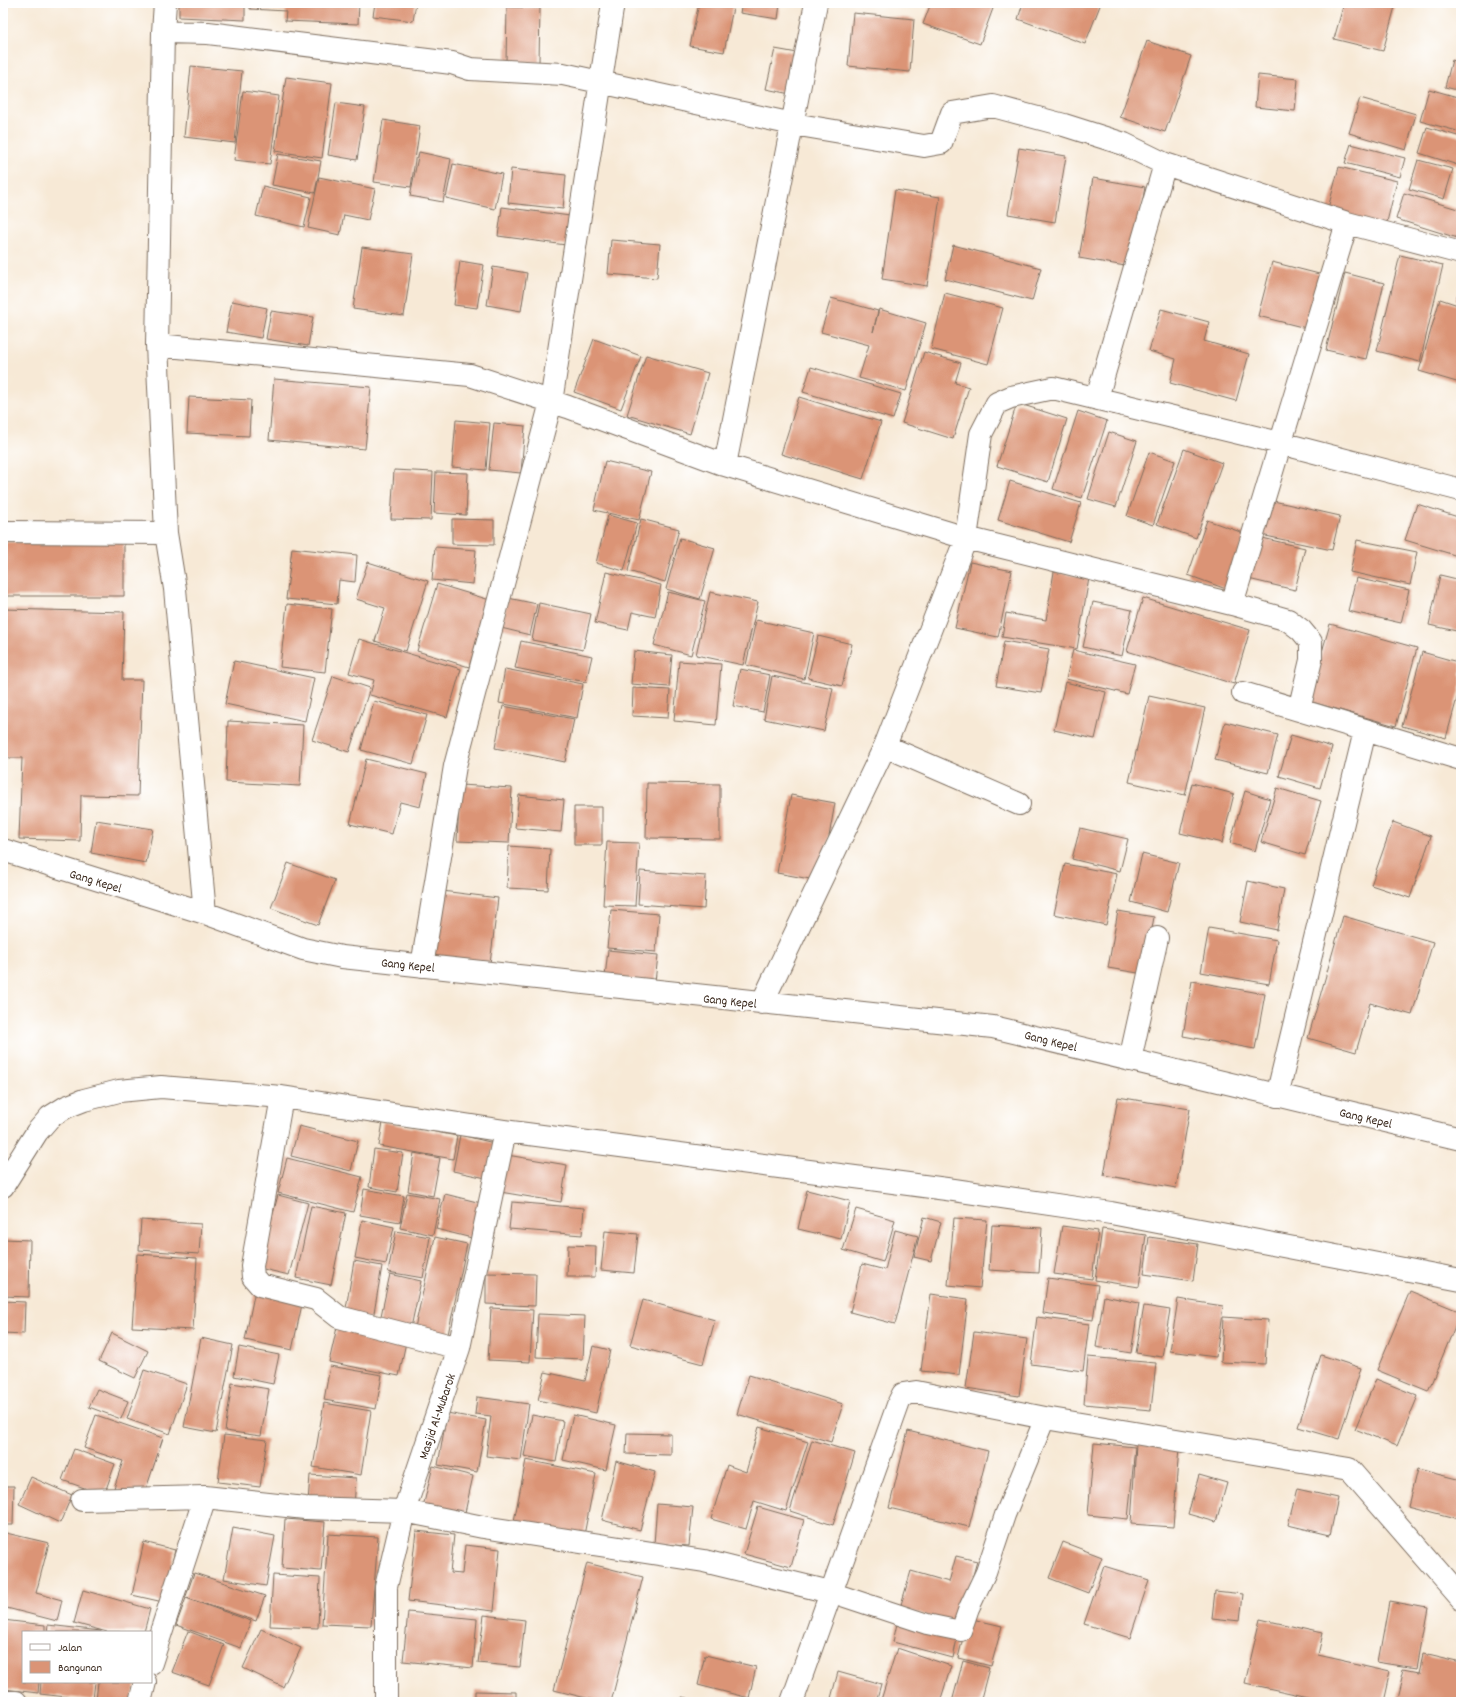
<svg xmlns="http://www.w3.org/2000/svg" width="1464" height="1705" viewBox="0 0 1464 1705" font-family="Dekko,sans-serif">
<rect width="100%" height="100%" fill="#fff"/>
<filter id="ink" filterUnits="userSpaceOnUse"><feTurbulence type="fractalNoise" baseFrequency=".025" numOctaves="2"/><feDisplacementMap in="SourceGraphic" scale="8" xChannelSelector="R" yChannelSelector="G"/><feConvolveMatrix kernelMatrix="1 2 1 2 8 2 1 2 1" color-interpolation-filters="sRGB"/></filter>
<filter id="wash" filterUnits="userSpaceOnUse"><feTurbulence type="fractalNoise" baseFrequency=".012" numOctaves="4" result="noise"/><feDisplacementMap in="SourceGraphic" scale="16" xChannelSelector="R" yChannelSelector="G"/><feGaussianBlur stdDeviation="0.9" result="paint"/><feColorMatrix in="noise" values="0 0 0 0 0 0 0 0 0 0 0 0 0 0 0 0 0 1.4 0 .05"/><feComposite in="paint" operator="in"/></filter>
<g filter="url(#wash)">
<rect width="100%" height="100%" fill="#f7e9d6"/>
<g id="blocks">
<path fill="#db9476" d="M179,3H245V20L179,17Z
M250,3H359L358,24L285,21L286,11L250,9Z
M375,3H416L413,21L373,16Z
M699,3H734L724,52L690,46Z
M742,3L780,4L778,19L740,13Z
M931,3H995L980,44L923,24Z
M1023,3H1101L1085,44L1018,19Z
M1344,3H1396L1383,51L1334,39Z
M507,7L540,8L539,62H506Z
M853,13L914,19L910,72L848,66Z
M1147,41L1191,56L1165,132L1120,117Z
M775,49L803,54L795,95L766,89Z
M1452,60L1461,63V91L1445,87Z
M191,66L242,71L235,143L184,137Z
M1258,75L1298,79L1295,111L1255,107Z
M286,77L332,83L322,158L275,151Z
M1429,89L1461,98V132L1420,121Z
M243,91L279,96L270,164L234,160Z
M1360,98L1416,114L1406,150L1349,133Z
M336,103L365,107L357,160L328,155Z
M383,120L420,126L411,187L374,182Z
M1427,127L1461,137V166L1419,153Z
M1351,144L1405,158L1400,177L1345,163Z
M1019,148L1066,156L1055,222L1008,214Z
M419,152L451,159L443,202L410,196Z
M278,154L321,161L315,193L272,185Z
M1418,160L1453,169L1444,199L1409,189Z
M453,164L502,174L495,209L446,198Z
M1339,167L1397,181L1386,226L1327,212Z
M511,169L566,175L563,209L508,203Z
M319,177L375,189L368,220L344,215L340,235L308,228Z
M1093,178L1145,187L1131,267L1079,258Z
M263,186L311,197L304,227L256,216Z
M895,190L940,197L927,286L882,279Z
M1404,193L1461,210V239L1396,219Z
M502,207L570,216L566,245L498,236Z
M611,240L660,244L657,278L608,274Z
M953,245L1041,268L1032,301L945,279Z
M362,247L413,254L404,316L353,309Z
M1400,255L1443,265L1420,362L1377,351Z
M460,261L484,265L477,308L454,305Z
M1272,262L1327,276L1314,330L1258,316Z
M493,267L527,273L521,311L487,305Z
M1345,273L1384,283L1366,359L1326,350Z
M1461,282V301L1456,300Z
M945,293L1003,308L988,364L931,349Z
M831,298L878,311L873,332L879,309L926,323L906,391L859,378L869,345L821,332Z
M1440,299L1461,306L1460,383L1419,371Z
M232,301L267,308L261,338L226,332Z
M1161,309L1209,322L1204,341L1249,354L1236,401L1170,383L1176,359L1149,351Z
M271,311L313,317L308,346L266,339Z
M594,339L641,356L621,409L574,392Z
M924,352L961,363L955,383L969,387L953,439L902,423Z
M646,355L708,373L690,434L627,415Z
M811,367L901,394L893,419L803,392Z
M274,379L371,387L365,449L269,440Z
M189,397L251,400L249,436L187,433Z
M799,397L881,422L863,479L781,454Z
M1017,403L1067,419L1048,482L997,466Z
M1078,411L1107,421L1082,498L1053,489Z
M456,420L490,423L486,470L452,467Z
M494,423L525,426L521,473L489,470Z
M1109,432L1137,441L1116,507L1088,499Z
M1184,449L1222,463L1196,538L1157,524Z
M1149,452L1175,461L1153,525L1127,516Z
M605,461L651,472L639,520L594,510Z
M394,470L433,472L431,520L391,519Z
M436,472L468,473L466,515L434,513Z
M1010,481L1081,503L1069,542L998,520Z
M1269,500L1340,516L1332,550L1261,535Z
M1417,504L1461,518V557L1405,540Z
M608,515L637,523L624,571L596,563Z
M452,519L494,520V545L452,544Z
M641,519L679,529L665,582L628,571Z
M1207,520L1246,534L1226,589L1188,575Z
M1254,536L1305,548L1295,590L1244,578Z
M680,538L715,548L700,599L666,589Z
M1357,540L1417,552L1410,585L1350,572Z
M3,542H124V596H3Z
M435,547L476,550L473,584L432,580Z
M292,548L357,555L355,582L339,580L337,604L286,599Z
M368,562L428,581L406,651L375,641L385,608L356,599Z
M970,562L1012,571L998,637L955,628Z
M606,572L661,585L655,617L632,612L628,630L595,623Z
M1054,572L1089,578L1077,649L1002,637L1006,613L1046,620Z
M1440,575L1461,580V632L1429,625Z
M1356,578L1409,590L1401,623L1348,611Z
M437,584L490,600L469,667L417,651Z
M668,592L705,601L691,655L654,645Z
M710,592L758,602L743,665L696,655Z
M508,598L537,604L530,635L501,628Z
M1143,598L1250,630L1234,684L1127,651Z
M1093,602L1132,610L1122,656L1083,647Z
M539,603L591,614L583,650L532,640Z
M287,604L332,609L325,672L280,667Z
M3,609L124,612L122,680H142L138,796L81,795L80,841L19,839L22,758H3Z
M756,620L814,633L804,679L746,665Z
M1330,624L1417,648L1396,726L1308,701Z
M818,636L852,644L842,686L808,678Z
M359,639L461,669L447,717L370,695L374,680L349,673Z
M521,641L592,656L586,682L515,668Z
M1004,641L1049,649L1041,693L996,686Z
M1073,650L1135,664L1127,694L1066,679Z
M634,651L672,655L669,687L631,684Z
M1422,652L1461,663V684L1446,738L1402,726Z
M234,661L314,678L305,721L225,704Z
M679,661L721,664L716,725L674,721Z
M505,669L583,684L577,718L499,703Z
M740,669L770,675L763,712L733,706Z
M333,676L370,688L349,752L312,740Z
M772,676L833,688L824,731L764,719Z
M1065,682L1106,692L1095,739L1054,730Z
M633,688L670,690L668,718L632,716Z
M1149,696L1205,708L1185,795L1129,782Z
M374,701L427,715L413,764L361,750Z
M503,706L574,719L565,762L495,748Z
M228,721L303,725L300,786L226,782Z
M1225,722L1278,735L1268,773L1215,760Z
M1291,735L1332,747L1320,788L1279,776Z
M366,759L427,774L420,807L400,802L392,834L350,824Z
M647,783L720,784V839L646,838Z
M1192,783L1234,794L1222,843L1180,833Z
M460,785L512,788L509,843L457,841Z
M1277,788L1321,801L1305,855L1261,842Z
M1245,791L1270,799L1255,851L1230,843Z
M519,795L564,800L561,832L515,828Z
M791,795L835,803L821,881L777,873Z
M574,807H602V845H574Z
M96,820L153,829L146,863L91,853Z
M1393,822L1431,836L1410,898L1371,885Z
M1080,828L1128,839L1120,871L1072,859Z
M607,842L639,843L635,906L603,905Z
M509,846L550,849L548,890L507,888Z
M1142,854L1179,863L1167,912L1131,902Z
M288,863L335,880L318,925L271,908Z
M1065,864L1117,874L1106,925L1054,914Z
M640,871L706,876L704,909L638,904Z
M1248,881L1284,889L1277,930L1240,922Z
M442,891L498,898L490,964L434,957Z
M611,910L659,914L656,952L607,948Z
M1118,911L1154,917L1144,974L1108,968Z
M1343,916L1433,942L1412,1015L1370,1003L1356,1052L1308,1038Z
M1209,928L1277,940L1269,984L1201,972Z
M608,950L658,955L655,982L605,977Z
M1192,981L1265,994L1255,1049L1183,1036Z
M1118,1097L1190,1109L1176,1188L1104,1175Z
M383,1122L457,1136L453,1159L379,1146Z
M299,1126L358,1141L351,1171L291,1156Z
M460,1135L494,1143L486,1178L453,1171Z
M374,1149L403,1153L397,1192L369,1187Z
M414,1153L440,1158L433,1196L408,1191Z
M507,1155L567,1165L561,1202L500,1192Z
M287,1158L362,1177L353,1212L278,1193Z
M364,1189L404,1196L400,1222L360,1215Z
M807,1190L850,1201L841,1239L798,1229Z
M407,1193L440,1199L433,1235L400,1228Z
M445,1194L485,1204L476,1239L436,1229Z
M278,1195L308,1203L289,1275L259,1268Z
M512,1202L584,1208L582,1235L509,1229Z
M311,1206L346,1213L331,1285L296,1278Z
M856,1209L895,1220L883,1262L843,1250Z
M924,1217L941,1222L931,1261L914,1257Z
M954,1218L987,1220L980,1288L948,1285Z
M141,1220L201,1224L199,1254L139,1250Z
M362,1220L394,1227L386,1264L355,1258Z
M992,1225L1042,1228L1039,1273L989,1270Z
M1062,1226L1098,1231L1092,1279L1054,1274Z
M1102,1229L1146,1235L1139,1287L1095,1280Z
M895,1230L918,1236L895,1324L850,1312L862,1264L885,1270Z
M396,1231L430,1237L423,1278L388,1272Z
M605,1231L638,1234L634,1273L601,1270Z
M435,1237L467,1244L447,1339L414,1332Z
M1149,1237L1198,1244L1193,1281L1144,1274Z
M3,1239L30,1240L29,1297L3,1296Z
M568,1245L596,1246L595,1277H567Z
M137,1254L197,1258L193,1330L132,1327Z
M354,1261L382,1266L373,1319L345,1314Z
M486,1273L536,1274L535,1306L486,1304Z
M390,1274L421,1281L410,1332L379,1325Z
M1048,1278L1098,1285L1093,1320L1043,1313Z
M255,1290L303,1300L292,1350L245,1340Z
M1410,1291L1461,1312L1428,1391L1377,1370Z
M931,1294L968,1299L959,1375L921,1371Z
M1104,1296L1139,1303L1131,1353L1096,1347Z
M1178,1299L1223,1306L1216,1357L1170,1351Z
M643,1300L715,1320L703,1364L630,1345Z
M3,1301L25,1302L24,1334L3,1333Z
M1144,1306L1170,1310L1162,1357L1136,1353Z
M491,1308L533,1310L530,1362L488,1360Z
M538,1314L585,1316L583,1359L536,1357Z
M1037,1317L1089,1324L1083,1371L1031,1364Z
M1223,1317L1268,1320L1265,1364L1221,1362Z
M338,1323L407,1337L399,1376L329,1362Z
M974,1332L1027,1339L1019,1396L966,1388Z
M112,1333L148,1351L135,1378L99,1361Z
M201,1338L233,1345L216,1433L184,1427Z
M593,1346L610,1350L596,1413L538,1400L545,1372L585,1381Z
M239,1347L279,1355L273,1384L234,1376Z
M1321,1355L1361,1368L1339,1439L1298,1427Z
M1088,1357L1156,1363L1151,1410L1084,1404Z
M330,1366L382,1375L376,1409L324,1400Z
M144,1370L187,1384L170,1434L127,1419Z
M749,1375L843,1404L831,1442L737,1414Z
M1376,1379L1418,1396L1397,1446L1355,1429Z
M232,1383L269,1389L261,1436L225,1431Z
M97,1389L128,1401L121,1419L89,1407Z
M477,1397L529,1404L521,1460L486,1456L491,1416L475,1414Z
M324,1403L371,1411L361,1475L313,1467Z
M447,1413L486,1420L477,1472L438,1465Z
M96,1415L163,1438L143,1498L114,1488L123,1461L84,1448Z
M532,1415L563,1421L556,1462L524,1456Z
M573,1415L616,1425L606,1470L563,1460Z
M759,1427L808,1442L786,1511L754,1501L746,1529L711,1519L727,1465L746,1472Z
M908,1431L988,1451L969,1527L889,1508Z
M627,1433L671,1434V1455L626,1454Z
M224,1435L267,1440L260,1487L218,1482Z
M812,1440L855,1453L833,1525L790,1511Z
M1094,1443L1135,1447L1128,1519L1088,1515Z
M1136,1444L1179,1447L1173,1527L1131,1524Z
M74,1449L115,1464L104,1495L62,1480Z
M526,1460L596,1474L584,1535L514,1521Z
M616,1461L655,1472L640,1530L602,1520Z
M433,1466L473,1476L464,1517L423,1507Z
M1417,1469L1461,1480V1510L1459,1519L1408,1506Z
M310,1475L356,1478L354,1507L308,1503Z
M1199,1475L1227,1483L1216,1522L1188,1514Z
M31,1477L72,1495L60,1523L19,1504Z
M3,1486H14L13,1525H3Z
M1297,1489L1338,1498L1330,1535L1288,1525Z
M657,1504L693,1507L689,1546L654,1544Z
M758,1507L804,1520L791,1567L744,1554Z
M285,1519L325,1522L321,1571L282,1568Z
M233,1528L275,1536L266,1586L224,1579Z
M416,1531L454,1535L450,1573L462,1574L465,1545L500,1549L494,1611L408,1601Z
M6,1533L49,1543L36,1593L62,1600L57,1621L3,1607V1544Z
M328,1534L378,1537L371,1626L322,1624Z
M144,1542L175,1550L163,1602L132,1595Z
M1063,1542L1102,1557L1088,1593L1049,1578Z
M956,1556L977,1561L959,1625L900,1608L911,1571L949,1582Z
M587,1563L643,1577L611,1702H602L554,1690Z
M1104,1566L1149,1580L1130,1638L1084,1624Z
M194,1573L265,1596L256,1621L184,1597L186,1596Z
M273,1575L320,1578L318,1628L270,1626Z
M83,1590L150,1609L144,1632H107L74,1623Z
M1215,1591L1243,1594L1240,1621L1212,1618Z
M186,1598L251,1621L241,1648L176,1625Z
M1390,1601L1428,1608L1417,1668L1379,1662Z
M408,1612L477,1619L473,1668L403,1661Z
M484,1615L525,1620L520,1667L478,1663Z
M968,1618L1002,1626L991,1666L958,1658Z
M898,1619L958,1634L953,1658L893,1642Z
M1260,1619L1323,1633L1318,1655L1390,1671L1383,1702H1331L1245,1683Z
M3,1620L45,1625V1632H23V1682H39L38,1693L3,1689Z
M48,1625L101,1631V1632H47Z
M261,1629L301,1648L283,1687L243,1668Z
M188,1631L224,1645L209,1685L172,1672Z
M897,1648L951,1666L940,1702H889L881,1700Z
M1423,1654L1461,1663V1702H1396L1404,1669L1419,1672Z
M705,1655L756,1667L749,1698L698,1685Z
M963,1661L989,1668L980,1702H952Z
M838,1672L881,1684L876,1702H830Z
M41,1682H95L93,1700L40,1694Z
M98,1682H136L132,1702H111L96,1700Z
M475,1691L516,1692V1702H475Z
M682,1697L701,1701V1702H681Z"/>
</g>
</g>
<g filter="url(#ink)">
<use href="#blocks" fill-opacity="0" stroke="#7d6d5e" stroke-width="1"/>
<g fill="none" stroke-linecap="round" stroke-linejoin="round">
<g stroke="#7d6d5e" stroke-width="22">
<path id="service" d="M830,1592L927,1624L961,1631L969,1608L986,1572L1005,1515L1045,1418"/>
</g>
<g stroke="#7d6d5e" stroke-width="24">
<path id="minor" d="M165,3L163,32L208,33L452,63L470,69L563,74L793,124L924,146L941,143L952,113L993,106L1064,125L1124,144L1165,164L1347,223
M163,32L157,345L166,533L175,589L205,913
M157,345L470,375L568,407L725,465L966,538L1232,604L1288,620L1301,630L1311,642V660L1299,710
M1097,398L1165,164
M725,465L816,3
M3,532L166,533
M1232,604L1347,223L1461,253
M1243,693L1461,759
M885,746L1019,804
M3,850L205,913L303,949L342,957L993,1027L1461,1139
M422,966L455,766L551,402L613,3
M762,1003L885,746L966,538L981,434L997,403L1011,397L1053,388L1280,443L1461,490
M1130,1060L1157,938
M1277,1096L1365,731
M282,1097L252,1266L253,1277L260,1285L316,1299L339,1317L459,1348
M3,1186L37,1132L50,1117L66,1107L84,1100L119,1091L161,1087L282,1097L505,1131L954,1190L1111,1213L1461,1280
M82,1500L205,1497L305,1508L404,1511L483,1527L704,1561L830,1592
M151,1663L205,1497
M3,1702H16
M140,1702L145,1682
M386,1702V1587L404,1511L459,1348L505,1131
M792,1702L899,1402L903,1394L916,1392L1045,1418L1349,1469L1461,1598"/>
</g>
<use href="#service" stroke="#fff" stroke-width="20"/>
<use href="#minor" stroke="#fff" stroke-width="22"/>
</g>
</g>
<g text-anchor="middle" stroke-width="4" stroke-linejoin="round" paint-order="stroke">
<g font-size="13" fill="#3b2a1e" stroke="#fff">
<text transform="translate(96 880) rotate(17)" y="5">Gang Kepel</text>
<text transform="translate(408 964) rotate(6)" y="5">Gang Kepel</text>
<text transform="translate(730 1000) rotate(6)" y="5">Gang Kepel</text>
<text transform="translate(1051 1040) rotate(14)" y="5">Gang Kepel</text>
<text transform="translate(1366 1117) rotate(13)" y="5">Gang Kepel</text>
<text transform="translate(436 1416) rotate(-71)" y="5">Masjid Al-Mubarok</text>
</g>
</g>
<rect width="1464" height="1705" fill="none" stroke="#fff" stroke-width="16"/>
<rect x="22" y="1631" width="130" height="52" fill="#ffffff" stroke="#b1aaa5"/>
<rect x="30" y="1644" width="20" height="6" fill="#ffffff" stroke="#b1aaa5"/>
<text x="58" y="1651" font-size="12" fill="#3b2a1e">Jalan</text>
<rect x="30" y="1661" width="20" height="12" fill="#db9476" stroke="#b1aaa5"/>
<text x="58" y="1671" font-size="12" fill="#3b2a1e">Bangunan</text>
</svg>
